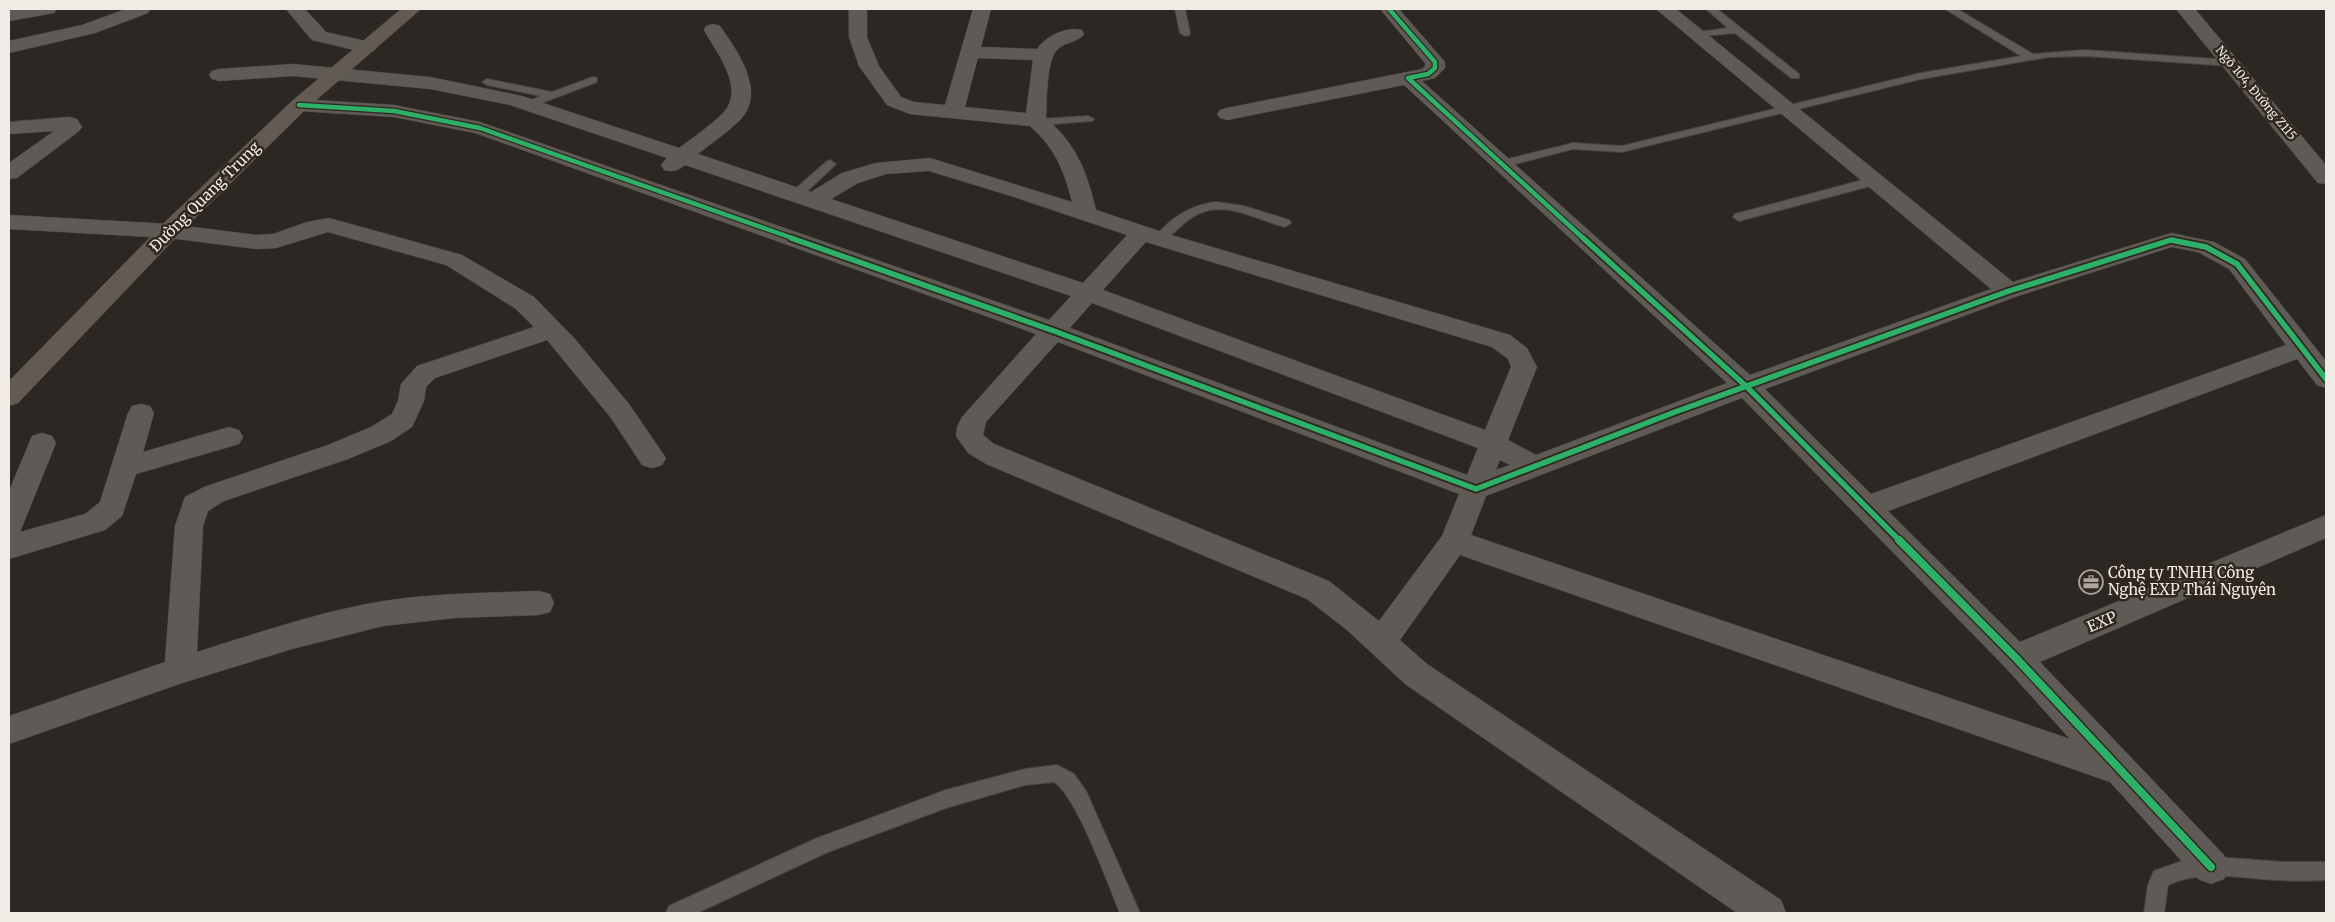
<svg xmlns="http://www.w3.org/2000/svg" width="2335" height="922" viewBox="0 0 2335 922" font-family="Merriweather,serif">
<rect width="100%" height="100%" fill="#2c2722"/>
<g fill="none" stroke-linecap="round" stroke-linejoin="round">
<g stroke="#48443f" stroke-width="2">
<path id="service" d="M1175,9H1185L1190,33L1189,35L1185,36L1180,33Z
M1706,9H1717L1799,74V78H1791L1735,33L1692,37V33L1728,28Z
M1945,9H1957L2033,54L2085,50L2230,60L2235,63L2230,66L2085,56L2049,57L1921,79L1622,152L1573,149L1500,168L1494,164L1496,162L1573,143L1622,146L1921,73L2021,56Z
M593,77L597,78V82L528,108L524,107V103L541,96L487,85L482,82L487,79L552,92Z
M1088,116L1094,119L1092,121L1039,125L1033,122L1039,119Z
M830,160L836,164L834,166L800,198H792L790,195L792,192L826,162Z
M1874,177L1878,178L1880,181L1878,184L1739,221L1733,217L1735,214Z
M1216,202L1244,206L1289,220L1291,223L1285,227C1257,220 1226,200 1198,214C1185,220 1175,232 1164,242H1156L1154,239C1169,218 1191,205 1216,202Z
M1057,765L1074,774L1086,791L1140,913H1120C1108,884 1077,797 1054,782L1025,785L946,808L828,852L697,913H666L669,906L815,839L946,790L1025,769Z
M2217,857L2282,862H2326V880C2309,881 2292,881 2276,880C2240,878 2202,869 2168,885L2164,913H2144L2148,885L2154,871L2188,859Z"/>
</g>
<g stroke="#48443f" stroke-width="1">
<path id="minor" d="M18,9H57L54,13L9,21V11Z
M126,9H151L148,13L95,33L9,53V41L82,25Z
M286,9H305L326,32L374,43L377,47L374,51L367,53L312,40Z
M849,9H867V37L879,66L901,97L914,102L945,105L973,9H991L981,47L1037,49C1046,36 1067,26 1082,30L1084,34C1079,42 1065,42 1058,49C1046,59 1047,103 1046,118C1077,145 1087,172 1096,210L1168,234L1510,335L1527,348L1537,367L1508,440L1536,455L1727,383L1404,85L1227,120L1220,118L1217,114L1220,110L1227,108L1422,69L1425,66V63L1380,9H1399L1445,62V68L1435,78L1422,81L1750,375L1991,289L1656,9H1676L2013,282L2171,233L2214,242L2245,259L2326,361V388L2317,385L2297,359L1888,511L2020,642L2326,515V538L2040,662L2224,855L2229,867L2224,879L2211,884L2198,879L2110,782L1460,555L1400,640L1427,664L1781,900L1786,913H1737L1405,684L1347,630L1307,599L986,464L968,453L956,436L957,427L962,417L1036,334L475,133L394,117L299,111L292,109L289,105L292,101L299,99L394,105L480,122L1049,320L1071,296L685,165C678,171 673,172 664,170L661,165L667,158L510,105L430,89L293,76L219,81L212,79L209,75L212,71L219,69L293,64L430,77L522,96L679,148C690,140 721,118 727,108C742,83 716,52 704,30L706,26L713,24L720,26C736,49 763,86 745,114C737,126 710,144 698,154L811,192L842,173L876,163L930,158L1072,202C1064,170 1055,148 1030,126L910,114L887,105L859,66L849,37ZM978,58L1033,60L1026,113L965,107ZM929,171L1011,196L1127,235L1083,283L831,199L858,183L886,174ZM1146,242L1492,347L1508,359L1511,367L1485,430L1103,290ZM2172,247L2198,252L2229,269L2286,345L1871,494L1765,389L2018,296ZM1092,303L1478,448L1467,475L1070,328ZM1058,342L1459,494L1442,536L1379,621L1329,581L994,444L983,435L986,422ZM1742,398L2005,667L2070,739L1471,535L1486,496ZM1500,460L1510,465L1496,470Z
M2176,9H2195L2326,165V184L2318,183Z
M70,117L77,119L82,127L79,131L17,178L9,179V163L54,131L9,134V122Z
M9,215L169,224L257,235L273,234L307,222L329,218L462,255L534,297L575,339L629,404L666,458L662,465L652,468L642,465L611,418L547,340L435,378L426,387L424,401L412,427L391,441L348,459L224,501L208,511L203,526L197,652C258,633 321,611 384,601C435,593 487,593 539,591L550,594L554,603L550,612L539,615L455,618L383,626L292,649L182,683L9,744V716L165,662L175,526L185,497L204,487L328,445L371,427L392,414L398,401L401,384L417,366L534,327L516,309L446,265L328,232L276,248L257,249L169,238L9,229Z
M141,404L150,406L154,413L143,452L229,427L239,430L243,437L239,444L136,474L122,516L105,530L9,559V491L32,436L42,433L52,436L56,443L20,532L85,514L100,502L128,413L132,406Z"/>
</g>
<g stroke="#48443f" stroke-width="1">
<path id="primary" d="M401,9H421L306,109L185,228L18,403L9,406V381L169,218L292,101Z"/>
</g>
<use href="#service" fill="#5e5a56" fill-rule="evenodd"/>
<use href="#minor" fill="#5e5a56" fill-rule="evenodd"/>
<use href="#primary" fill="#635a52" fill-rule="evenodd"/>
<g stroke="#30281e" stroke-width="7">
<path id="cycleway-far2" d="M1389,9L1435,62V68L1428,74L1408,78L1584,239
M299,105L394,111L480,128L795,239"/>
</g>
<g stroke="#30281e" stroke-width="9">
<path id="cycleway-far1" d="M791,238L1054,331L1476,489L1675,412L2009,291L2171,240L2206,247L2237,264L2326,379
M1583,238L1747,387L1900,541"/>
</g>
<g stroke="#30281e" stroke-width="11">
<path id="cycleway" d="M1899,540L2016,658L2211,867"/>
</g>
<use href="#cycleway-far2" stroke="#2db169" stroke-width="4.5"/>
<use href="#cycleway-far1" stroke="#2db169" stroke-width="5.5"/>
<use href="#cycleway" stroke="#2db169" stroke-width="8"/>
</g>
<defs>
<g id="office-ring" transform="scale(1.25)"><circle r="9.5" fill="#30281e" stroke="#aca6a1" stroke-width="1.5"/><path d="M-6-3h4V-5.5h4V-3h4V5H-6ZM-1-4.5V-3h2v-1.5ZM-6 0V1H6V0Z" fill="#aca6a1"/></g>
</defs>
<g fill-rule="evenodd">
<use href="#office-ring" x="2091" y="582"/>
</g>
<g text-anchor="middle" stroke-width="5" stroke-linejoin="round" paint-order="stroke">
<g font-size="12" fill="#f1ebe5" stroke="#30281e">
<text transform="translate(2256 93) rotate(50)" y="4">Ngõ 104, Đường Z115</text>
</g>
<g font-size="15" fill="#f1ebe5" stroke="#30281e">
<text transform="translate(205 197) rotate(-45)" y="5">Đường Quang Trung</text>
<text transform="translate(2102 622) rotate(-23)" y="5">EXP</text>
</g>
<g font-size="15" fill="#f1ebe5" stroke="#30281e" text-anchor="start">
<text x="2108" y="578">Công ty TNHH Công<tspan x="2108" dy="17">Nghệ EXP Thái Nguyên</tspan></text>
</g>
</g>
<rect width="2335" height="922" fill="none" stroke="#f1ebe5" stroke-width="20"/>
</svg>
